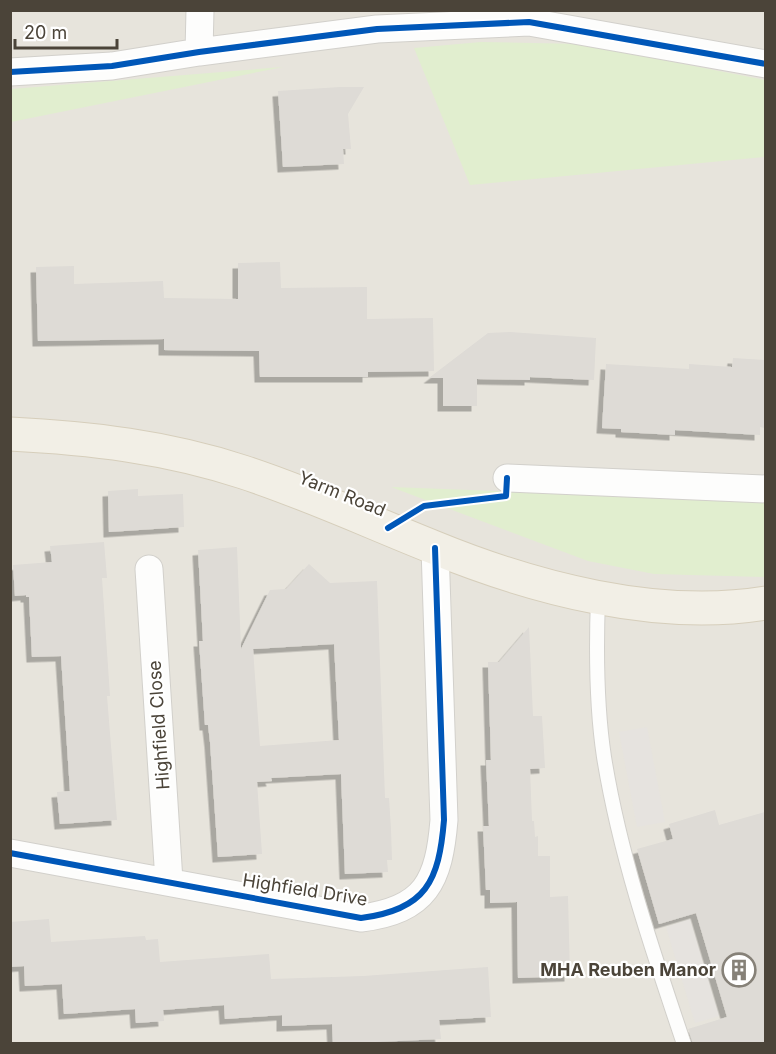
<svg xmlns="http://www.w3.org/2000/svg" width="776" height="1054" viewBox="0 0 776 1054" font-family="Inter,sans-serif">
<defs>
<filter id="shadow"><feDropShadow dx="-5.5" dy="5.5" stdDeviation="0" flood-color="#0004"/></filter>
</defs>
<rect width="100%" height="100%" fill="#f4f2ee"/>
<path fill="#e7e4dc" d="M11,11H765V1043H11Z"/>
<path fill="#e1eecf" d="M481,42L581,44L765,80V157L470,185L414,48Z
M283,67L11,122V89Z
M391,487L765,501V577L654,574L588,561Z"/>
<path fill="#e6e3df" d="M647,727L665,822L637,827L619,732Z
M690,919L719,1016L695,1023L666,927Z"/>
<path fill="#dedbd6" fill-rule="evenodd" filter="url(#shadow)" d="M340,87H364L348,114L351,149H343L344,164L283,167L278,91Z
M280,262L281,288L367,287V319L433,318L434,371L368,372V377H260L259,351L164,350V339L38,341L36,267L74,266V284L163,281L164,298L238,299V263Z
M510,332L596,338L594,380L530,377V380L477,379V406H443V378H429L488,333Z
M733,358L765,360V428L760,427V435L675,430V435L621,432V429L602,428L606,364L689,369V364L732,367Z
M138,489V496L183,494L184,527L109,532L108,491Z
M104,542L107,578H102L110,696H107L117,820L60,824L57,792L70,791L61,656L32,657L29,597H26V595L15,596L13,565L52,562L50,546Z
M237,547L241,649L270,590L286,589L309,564L330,583L377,581L385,798H389L391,829L392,860H387L388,872L345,874L341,774L271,778L272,781L257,782L262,854L218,857L210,742L208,725H205L199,641H203L198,550ZM334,644L339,740L260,746L253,649Z
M529,627L533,716H542L545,768L530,769L532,821H534L535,837L538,836V856H550V897L568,896L570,976L518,978L517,902L490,903V890H486L483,826H489L486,760H491L488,662H499Z
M715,810L719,825L765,812V1044H693L688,1029L727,1017L696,913L659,924L637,849L673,839L669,824Z
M49,919L51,942L145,936L146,940L158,939L160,962L269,954L271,979L363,976L488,967L491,1017L439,1020L441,1039L333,1044L332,1024L282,1026V1015L225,1019L224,1005L163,1010L164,1021L136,1023L135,1009L64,1014L62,984L25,986L24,966L10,967V922Z"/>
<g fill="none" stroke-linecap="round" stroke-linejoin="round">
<g stroke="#d2d0cb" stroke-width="16">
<path id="service" d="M598,598C596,651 596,704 604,757C620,856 652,949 684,1044"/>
</g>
<g stroke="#d2d0cb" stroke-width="29">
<path id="minor" d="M199,52L200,10
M10,72L112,66L199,52L377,29L529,22L766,64
M507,478L766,489
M149,569L169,881
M10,853L361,918C426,910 439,881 444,820L435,548"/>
</g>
<g stroke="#d6cebb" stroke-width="35">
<path id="primary" d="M10,434C90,438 167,447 243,472C308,493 370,522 433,547C533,588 657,621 766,603"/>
</g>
<use href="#service" stroke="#fdfdfc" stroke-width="14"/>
<use href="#minor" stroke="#fdfdfc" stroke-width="27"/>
<use href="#primary" stroke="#f2efe6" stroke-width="33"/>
<g stroke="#fff" stroke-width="10">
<path id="cycleway" d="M10,72L112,66L199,52L377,29L529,22L766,64
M388,528L424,506L506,496L507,478
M10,853L361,918C426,910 439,881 444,820L435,548"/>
</g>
<use href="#cycleway" stroke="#0057b8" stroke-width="6"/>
</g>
<defs>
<g id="building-ring" transform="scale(1.725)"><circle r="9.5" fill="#fff" stroke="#868178" stroke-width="1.5"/><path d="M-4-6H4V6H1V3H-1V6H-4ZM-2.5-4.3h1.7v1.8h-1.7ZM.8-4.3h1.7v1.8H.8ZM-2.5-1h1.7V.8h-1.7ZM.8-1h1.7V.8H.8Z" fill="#868178"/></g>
</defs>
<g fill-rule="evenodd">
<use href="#building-ring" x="739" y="970"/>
</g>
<g text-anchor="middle" stroke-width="4.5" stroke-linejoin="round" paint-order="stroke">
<g font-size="18" fill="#4b4439" stroke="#fff">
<text transform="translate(342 494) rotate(22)" y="6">Yarm Road</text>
<text transform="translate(159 725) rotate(-94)" y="6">Highfield Close</text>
<text transform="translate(305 890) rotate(9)" y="6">Highfield Drive</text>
</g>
<g font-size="18" font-weight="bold" fill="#4b4439" stroke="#fff" text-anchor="end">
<text x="716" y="976">MHA Reuben Manor</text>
</g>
</g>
<rect width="776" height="1054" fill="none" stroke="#4b4439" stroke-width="24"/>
<path d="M15 39v9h102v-9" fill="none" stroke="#4b4439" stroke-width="3"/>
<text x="24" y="39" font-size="18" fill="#4b4439" stroke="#ffffff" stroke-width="4.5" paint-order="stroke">20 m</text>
</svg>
